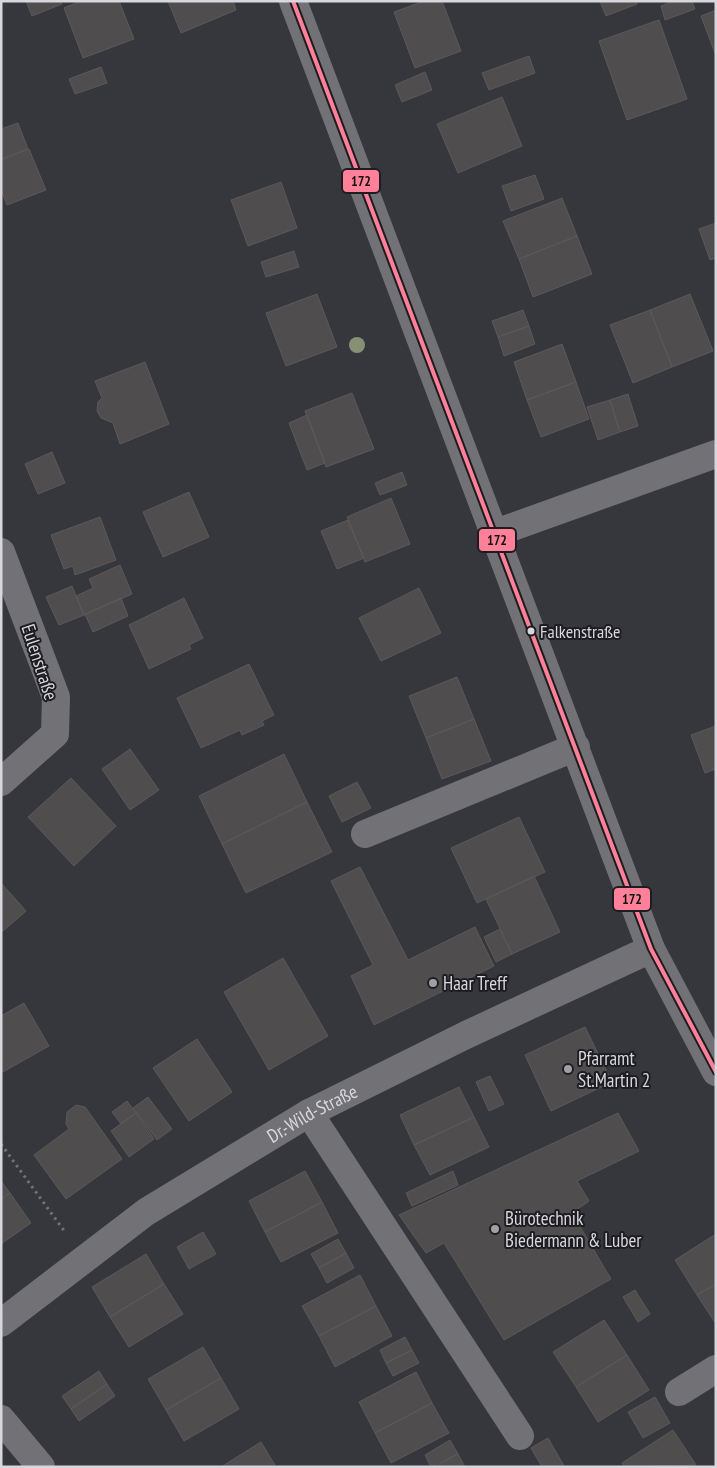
<svg xmlns="http://www.w3.org/2000/svg" width="717" height="1468" viewBox="0 0 717 1468" font-family="'PT Sans Narrow',sans-serif">
<rect width="100%" height="100%" fill="#36373c"/>
<path fill="#4f4d4e" stroke="#5b595a" d="M26,1H60L62,4L32,16Z
M81,1H119L134,39L83,58L64,8Z
M168,1H233L236,10L181,33Z
M424,1H442L461,51L415,68L394,12Z
M600,1H636L637,4L606,16Z
M673,1H692L695,9L665,20L661,6Z
M716,10V56L701,16Z
M659,20L687,99L627,120L599,41Z
M529,56L535,73L489,90L482,73Z
M101,67L107,83L75,94L69,79Z
M425,72L432,90L402,102L395,85Z
M502,97L522,146L458,173L437,124Z
M18,123L28,149L1,159V129Z
M29,149L46,190L7,205L1,190V160Z
M535,175L544,199L511,211L502,186Z
M281,182L297,228L248,246L231,200Z
M562,198L577,236L519,259L503,221Z
M716,223V258L710,260L699,229Z
M577,236L592,274L533,297L519,259Z
M294,251L299,267L266,277L261,262Z
M317,294L337,347L286,366L266,313Z
M690,294L713,351L672,367L650,310Z
M523,310L529,326L498,337L492,321Z
M650,310L672,367L633,383L610,325Z
M529,326L535,344L504,356L498,337Z
M562,344L576,382L527,400L514,362Z
M145,362L169,424L120,444L113,423L101,418L97,411L98,402L102,398L95,381Z
M576,382L589,419L541,437L527,400Z
M352,393L374,449L326,467L305,411Z
M628,394L638,426L620,432L610,400Z
M610,400L620,432L598,440L587,407Z
M307,415L325,463L307,470L289,423Z
M52,452L65,483L38,494L25,464Z
M402,472L407,485L380,495L375,483Z
M189,492L209,537L163,557L143,512Z
M391,498L410,544L365,562L347,517Z
M100,517L116,560L75,575L73,566L64,569L51,535Z
M348,520L364,558L337,569L321,531Z
M120,565L132,594L84,615L76,596L93,588L89,579Z
M72,586L84,615L59,625L46,597Z
M419,588L441,633L381,661L359,618Z
M121,598L128,616L93,632L85,614Z
M184,598L203,638L189,645L191,649L149,669L129,625Z
M249,664L274,715L262,721L264,725L242,735L240,730L201,748L177,698Z
M457,677L474,719L426,738L409,696Z
M474,719L491,761L442,779L426,738Z
M716,726V769L705,773L691,735Z
M130,749L159,790L130,810L102,769Z
M284,754L307,802L222,844L199,796Z
M71,778L116,826L74,866L28,817Z
M357,782L371,808L342,822L329,796Z
M307,802L332,852L246,893L222,844Z
M519,817L545,872L477,903L451,848Z
M360,867L408,960L475,927L494,966L374,1025L351,976L373,965L331,881Z
M534,876L560,932L512,954L486,899Z
M1,883L26,911L3,931L1,928Z
M500,929L512,954L496,962L484,937Z
M283,958L328,1036L269,1070L224,992Z
M24,1003L49,1046L1,1073V1016Z
M585,1027L612,1082L551,1111L525,1055Z
M197,1039L232,1092L189,1121L153,1068Z
M490,1076L504,1104L489,1111L476,1082Z
M459,1087L474,1117L414,1145L400,1115Z
M148,1097L172,1129L157,1140L133,1108Z
M127,1101L136,1113L121,1124L112,1112Z
M76,1105L85,1107L122,1159L66,1199L34,1155L69,1129L66,1124L67,1112Z
M136,1113L154,1139L129,1157L111,1131Z
M618,1113L639,1151L577,1181L589,1201L572,1213L611,1279L504,1340L444,1243L426,1253L399,1215Z
M474,1117L489,1147L430,1175L414,1145Z
M305,1171L322,1202L265,1232L249,1201Z
M453,1171L458,1185L412,1206L406,1193Z
M1,1181L10,1193L1,1199Z
M10,1193L31,1223L1,1244V1199Z
M322,1202L338,1233L281,1262L265,1232Z
M203,1232L216,1254L189,1269L177,1247Z
M716,1234V1284L697,1295L675,1260Z
M338,1239L346,1253L319,1268L311,1254Z
M346,1253L354,1268L327,1283L319,1268Z
M146,1254L164,1284L110,1317L92,1287Z
M360,1275L376,1306L319,1336L302,1306Z
M164,1284L183,1314L129,1347L110,1317Z
M716,1284V1324L697,1295Z
M635,1290L650,1314L638,1322L623,1297Z
M376,1306L392,1336L335,1367L319,1336Z
M604,1320L627,1355L576,1387L553,1352Z
M405,1337L412,1350L386,1363L380,1350Z
M203,1347L221,1378L166,1410L148,1379Z
M412,1350L419,1363L393,1376L386,1363Z
M627,1355L649,1390L598,1422L576,1387Z
M99,1371L107,1384L71,1409L62,1396Z
M416,1372L432,1403L375,1433L359,1402Z
M221,1378L239,1409L184,1441L166,1410Z
M107,1384L115,1396L79,1421L71,1409Z
M655,1397L670,1423L643,1438L628,1412Z
M432,1403L449,1433L391,1463L375,1433Z
M673,1430L696,1465L625,1467L622,1463Z
M548,1438L564,1466L562,1467H542L531,1448Z
M450,1440L458,1454L431,1467L425,1455Z
M261,1442L276,1467H221Z
M458,1454L465,1467H435Z"/>
<g fill="none" stroke-linecap="round" stroke-linejoin="round">
<path stroke="#727276" stroke-width="3" stroke-dasharray="2.5 4" stroke-linecap="butt" d="M1,1144L65,1232"/>
<g stroke="#727276" stroke-width="28">
<path d="M293,1L651,949L716,1072"/>
<path d="M493,534L716,454"/>
<path d="M1,552L56,697L55,734L1,782"/>
<path d="M365,834L576,747"/>
<path d="M309,1113L520,1436"/>
<path id="s1" d="M1,1323L146,1212L309,1113L466,1035L651,949"/>
<path d="M679,1392L716,1369"/>
<path d="M1,1419L41,1467"/>
</g>
<g stroke="#1d1d21" stroke-width="8">
<path id="bus-1" d="M293,1L651,949L716,1072"/>
</g>
<use href="#bus-1" stroke="#ff8098" stroke-width="4"/>
</g>
<circle fill="#879075" cx="357" cy="345" r="8"/>
<circle fill="#d7d7dd" stroke="#1d1d21" stroke-width="2" cx="531" cy="631" r="4.5"/>
<g fill="#9f9fa5" stroke="#1d1d21" stroke-width="2">
<circle cx="433" cy="983" r="5"/>
<circle cx="568" cy="1069" r="5"/>
<circle cx="495" cy="1229" r="5"/>
</g>
<g text-anchor="middle" stroke-width="4" stroke-linejoin="round" paint-order="stroke">
<g font-size="18" fill="#d7d7dd" stroke="#1d1d21" text-anchor="start">
<text x="540" y="638">Falkenstraße</text>
</g>
<g font-size="19" fill="#d7d7dd" stroke="#1d1d21">
<text transform="translate(40 662) rotate(72)" y="7">Eulenstraße</text>
<text dy="7" stroke="none"><textPath href="#s1" startOffset="376">Dr.-Wild-Straße</textPath></text>
</g>
<g font-size="19" fill="#d7d7dd" stroke="#1d1d21" text-anchor="start">
<text x="443" y="990">Haar Treff</text>
<text x="578" y="1065">Pfarramt<tspan x="578" dy="22">St.Martin 2</tspan></text>
<text x="505" y="1225">Bürotechnik<tspan x="505" dy="22">Biedermann &amp; Luber</tspan></text>
</g>
</g>
<g stroke="#1d1d21" stroke-width="2">
<rect x="342" y="169" width="38" height="24" rx="5" fill="#ff8098"/>
<rect x="478" y="528" width="38" height="24" rx="5" fill="#ff8098"/>
<rect x="613" y="887" width="38" height="24" rx="5" fill="#ff8098"/>
</g>
<g font-size="14" text-anchor="middle" font-weight="bold" fill="#111">
<text x="361" y="186">172</text>
<text x="497" y="545">172</text>
<text x="632" y="904">172</text>
</g>
<rect width="717" height="1468" fill="none" stroke="#d7d7dd" stroke-width="5"/>
</svg>
